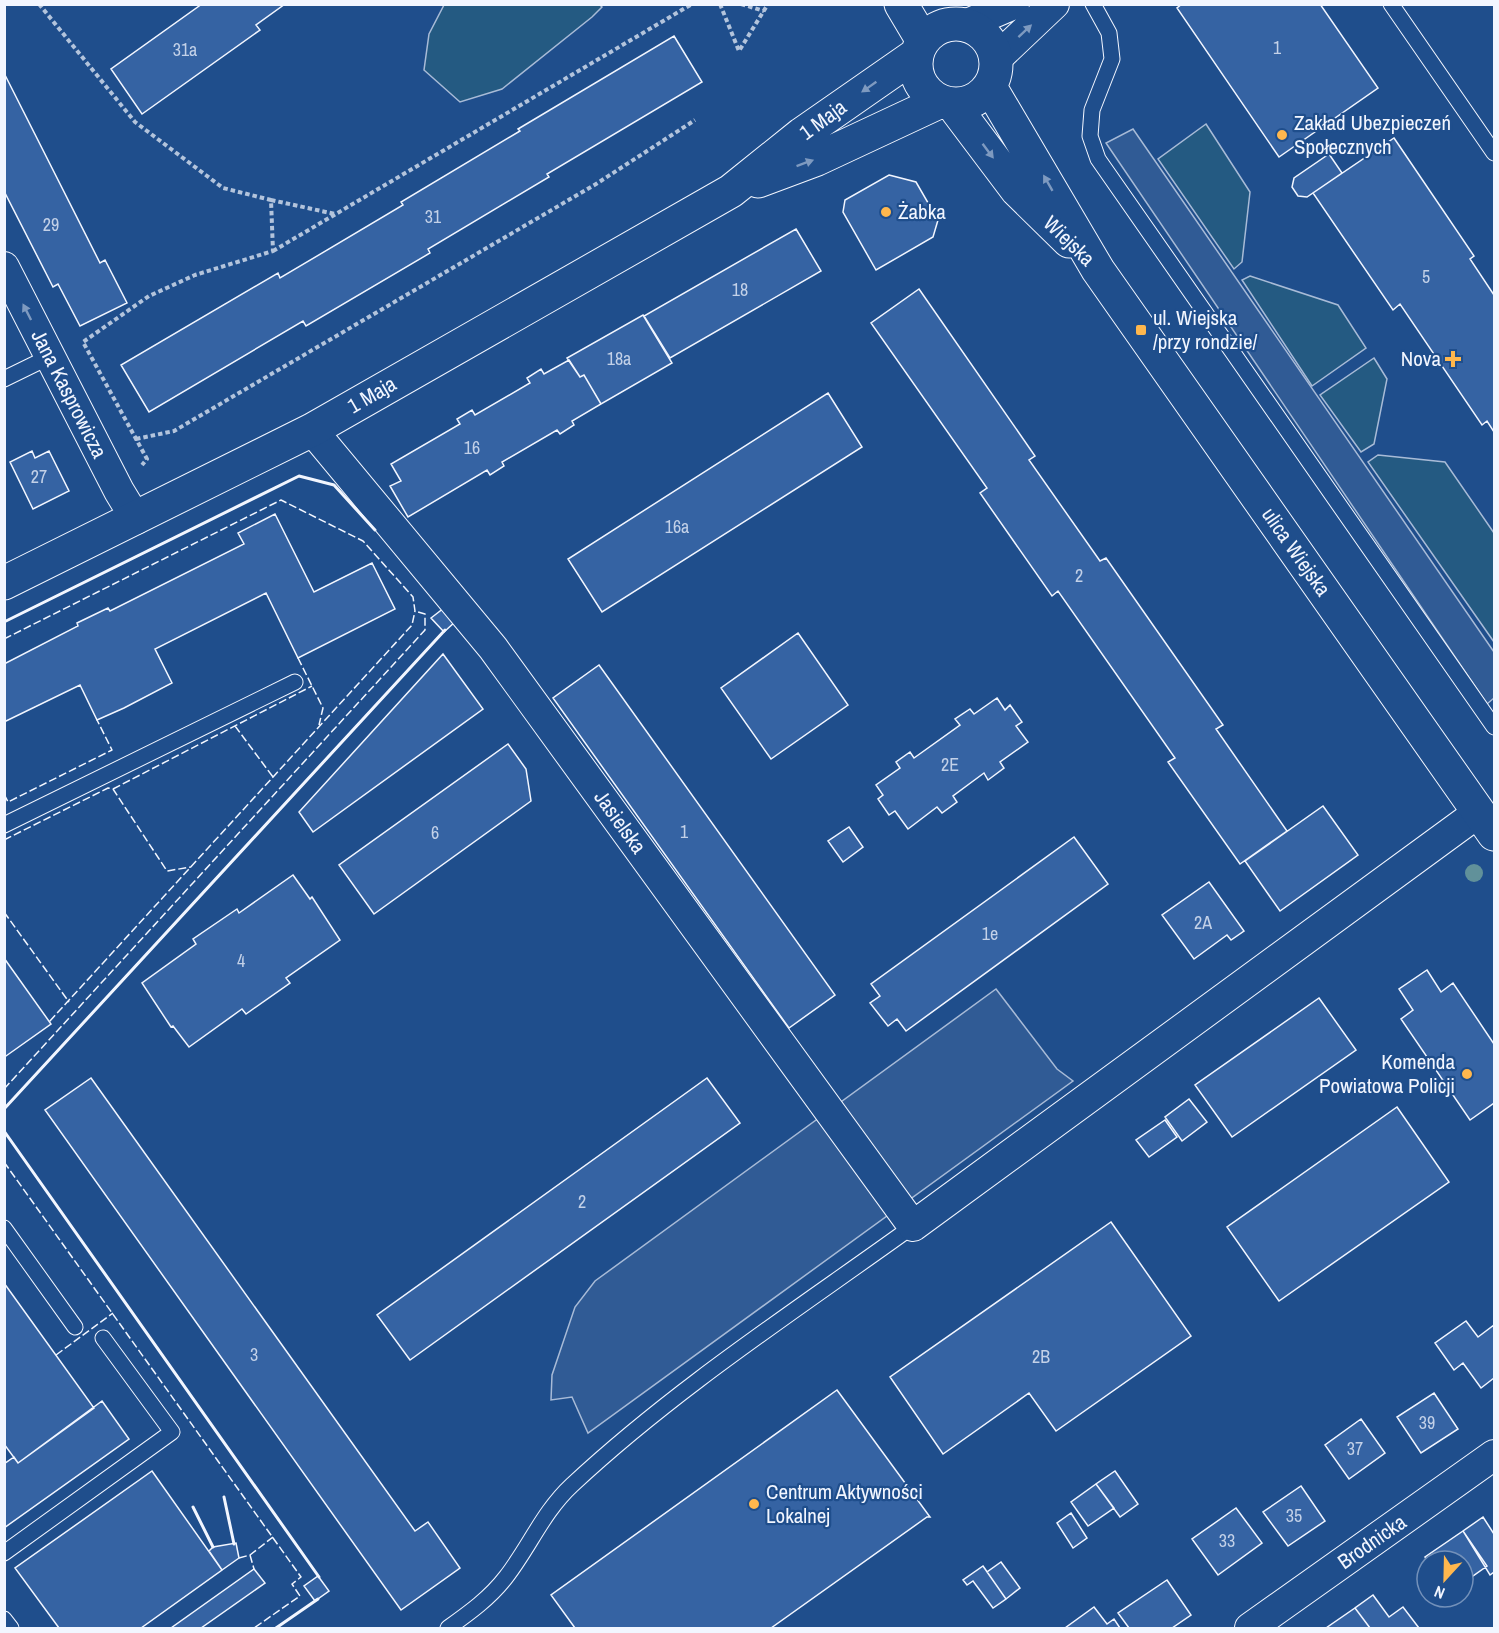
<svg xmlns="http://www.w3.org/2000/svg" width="1499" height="1633" viewBox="0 0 1499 1633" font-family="'Archivo Narrow',sans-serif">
<rect width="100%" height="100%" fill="#1f4e8c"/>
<path fill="#245a82" stroke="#a8bbd7" stroke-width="1.5" d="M599,4L602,7L592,17L502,89L460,102L424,70L429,34L444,5Z
M1206,124L1250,192L1242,262L1234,269L1158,159Z
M1250,276L1338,305L1366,348L1312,386L1242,280Z
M1374,358L1387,379L1374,444L1361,452L1320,395Z
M1378,455L1445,462L1494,533V642L1368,462Z"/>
<path fill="#305b95" stroke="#a8bbd7" stroke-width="1.5" d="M1133,129L1494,652V698L1487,704L1106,143Z
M996,989L1057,1069L1073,1081L588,1433L572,1397L551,1400L552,1375L575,1307L595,1281Z"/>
<path fill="#3563a3" stroke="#f2f6ff" stroke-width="1.5" d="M202,4H285L256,25L260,30L142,114L111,69Z
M1182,4H1320L1378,88L1279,157L1177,8Z
M674,36L702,82L547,174L549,177L428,249L430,253L306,326L303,321L149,412L121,365L278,273L280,278L403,205L401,202L520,131L518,129Z
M4,73L100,263L105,260L127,303L80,326L58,284L53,287L4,191Z
M1394,138L1474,256L1470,259L1494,295V432L1487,421L1482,425L1400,304L1393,310L1313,193Z
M1329,154L1342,173L1307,197L1298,196L1292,187L1294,178Z
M889,175L916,182L938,220L933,237L876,270L843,212L845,200Z
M796,229L821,271L670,358L644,316Z
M919,289L1035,456L1029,460L1100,561L1106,558L1223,725L1216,729L1287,831L1240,864L1168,762L1175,758L1058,591L1052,596L980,493L987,488L871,323Z
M643,315L672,363L601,404L584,375L580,377L567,358Z
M569,360L580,377L584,375L601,404L572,421L574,425L560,434L557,430L502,462L504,466L490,475L487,470L408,517L390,486L401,481L391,464L460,424L457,419L472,410L475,415L530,383L527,378L541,369L544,374Z
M828,393L862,447L602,612L568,559Z
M32,451L35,458L49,451L69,491L33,509L10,462Z
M275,514L314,592L372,563L395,609L298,658L266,593L155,649L172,683L124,708L97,720L80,685L4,722V664L78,626L77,623L108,608L110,611L244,544L238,533Z
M444,608L456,621L444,632L431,618Z
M798,633L848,705L771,759L721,688Z
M443,654L483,709L313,832L299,812Z
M599,665L835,995L789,1028L553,698Z
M997,698L1005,710L1010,705L1022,722L1016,726L1028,742L1000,762L1004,768L988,780L984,773L953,796L957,802L942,813L937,807L908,829L895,811L889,815L878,799L883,795L876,785L900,768L896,762L910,752L914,758L960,725L955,719L970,709L974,714Z
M508,744L526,769L531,801L374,914L339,865Z
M1323,806L1358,855L1280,911L1245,861Z
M849,827L863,847L843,862L828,841Z
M1074,837L1108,884L906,1031L897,1019L888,1026L870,1003L880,996L871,984Z
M293,875L310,899L312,897L340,940L286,978L290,983L246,1014L242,1009L189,1047L173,1026L171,1027L142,983L196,944L193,939L237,909L239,913Z
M1209,882L1244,931L1231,940L1227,935L1194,959L1162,915Z
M4,958L51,1024L6,1056L4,1055Z
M1427,970L1441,992L1453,983L1494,1044V1103L1470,1120L1401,1019L1413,1010L1399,989Z
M1319,998L1356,1050L1232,1137L1195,1085Z
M91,1078L415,1531L428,1522L460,1568L401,1610L45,1110Z
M707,1078L740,1123L410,1360L377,1315Z
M1189,1099L1207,1122L1182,1141L1165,1117Z
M1397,1107L1449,1182L1279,1301L1227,1227Z
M1165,1120L1177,1137L1149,1157L1136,1140Z
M1111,1222L1191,1336L1056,1431L1029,1393L943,1454L890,1377Z
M4,1283L94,1408L18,1463L4,1444Z
M1466,1321L1478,1337L1494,1325V1378L1481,1388L1463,1363L1454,1370L1435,1343Z
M837,1390L930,1517H927L771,1628H575L551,1595Z
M1434,1393L1458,1429L1421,1453L1397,1417Z
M102,1401L129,1439L4,1528V1464L14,1457L18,1463Z
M1361,1419L1385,1453L1349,1479L1325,1445Z
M152,1471L222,1570L141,1628H59L15,1568Z
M1115,1471L1138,1504L1120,1517L1096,1484Z
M1096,1484L1114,1508L1088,1526L1071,1502Z
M1301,1486L1325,1521L1288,1546L1263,1512Z
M1236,1508L1262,1543L1218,1575L1192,1539Z
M1071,1513L1087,1538L1073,1548L1057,1523Z
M1483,1517L1494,1534V1572L1490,1575L1463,1531Z
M1463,1531L1487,1566L1463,1583V1561H1427L1425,1557Z
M236,1543L239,1558L222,1570L209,1551L213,1547Z
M1001,1562L1020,1588L1006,1599L987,1572Z
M983,1566L1006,1599L993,1608L973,1581L967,1585L963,1580Z
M254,1569L265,1583L201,1628H171Z
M318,1576L329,1591L315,1601L304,1586Z
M1167,1580L1191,1615L1172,1628H1129L1118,1613Z
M1373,1595L1389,1617L1403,1607L1419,1628H1370L1355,1608Z
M1094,1607L1107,1624L1114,1619L1120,1628H1065Z
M1355,1608L1370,1628H1326Z"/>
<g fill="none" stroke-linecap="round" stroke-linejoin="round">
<g stroke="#f2f6ff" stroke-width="17">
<path id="lane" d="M1093,4L1109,33L1112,59L1092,110L1090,136L1098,159L1494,727
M1391,4L1494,153
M4,379L49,357
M4,825L295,682
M4,1228L75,1327
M4,1553L172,1432L103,1338
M4,1619L11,1628
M448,1628C469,1613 490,1598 506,1577C530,1546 543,1512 572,1485C676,1388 798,1309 913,1226"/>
</g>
<g stroke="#f2f6ff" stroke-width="32">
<path id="street" d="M965,25L1014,4
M997,58L1054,4
M4,267L119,491L136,519
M312,430L493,648L913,1226L1479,812
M1250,1628L1494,1455"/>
</g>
<g stroke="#f2f6ff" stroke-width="35">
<path id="secondary" d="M901,4L923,41
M916 64a40 40 0 1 1 80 0a40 40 0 1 1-80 0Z
M990,87L1098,270L1494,834
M953,105L1017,190L1069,241
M758,181L817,159L939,102
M4,583L312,430L731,191L802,134L917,54"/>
</g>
<path stroke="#b3c4dc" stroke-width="4" stroke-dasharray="4.5 3" stroke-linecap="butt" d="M39,4L135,122L223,188L271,200L273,251L195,275L149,296L83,342L147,459L142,465
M720,4L739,51L768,4
M741,4L764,11
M271,200L335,214
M273,251L692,4
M136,439L174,431L596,184L695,120"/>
<use href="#lane" stroke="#1f4e8c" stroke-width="15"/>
<use href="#street" stroke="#1f4e8c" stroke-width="30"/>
<use href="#secondary" stroke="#1f4e8c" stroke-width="33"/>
<path stroke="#f2f6ff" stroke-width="1.5" stroke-dasharray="8 3" stroke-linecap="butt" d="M4,639L281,500L363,541L413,597L415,611L412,625L49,1022
M298,658L323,708L319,725
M235,726L273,777
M113,789L312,686
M4,794L8,802L112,750L97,720
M4,840L108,788L113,789L167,871L191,867
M4,912L69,1002
M4,1089L425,630V614L415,611
M4,1162L301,1577L292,1584L300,1596L254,1628
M56,1355L113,1313
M250,1555L254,1569
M239,1558L250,1555L273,1537"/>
<path stroke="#f2f6ff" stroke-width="3" d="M4,622L299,476L334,485L375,530
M4,1109L445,630
M4,1119V1122
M4,1131L319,1577
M224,1497L234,1544
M193,1507L213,1547
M276,1628L318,1599"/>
</g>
<circle fill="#61919a" cx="1474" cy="873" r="9"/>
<defs><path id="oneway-solid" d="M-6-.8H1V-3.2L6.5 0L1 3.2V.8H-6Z" transform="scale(1.5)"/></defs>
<g fill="#7e9ac0">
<use href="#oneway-solid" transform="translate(1025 31) rotate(-43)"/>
<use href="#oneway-solid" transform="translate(869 87) rotate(145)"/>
<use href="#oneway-solid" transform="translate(988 151) rotate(53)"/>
<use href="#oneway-solid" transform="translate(805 163) rotate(-20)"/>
<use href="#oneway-solid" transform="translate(1048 183) rotate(-120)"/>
<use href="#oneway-solid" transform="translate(27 312) rotate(-117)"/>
</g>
<g fill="#ffb74d" stroke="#1f4e8c" stroke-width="2">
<circle cx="1282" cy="135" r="6"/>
<circle cx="886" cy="212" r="6"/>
<rect x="1135" y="324" width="12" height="12" rx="3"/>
<path d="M1450 350h6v6h6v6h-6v6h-6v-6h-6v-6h6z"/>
<circle cx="1467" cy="1074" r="6"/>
<circle cx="754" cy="1504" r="6"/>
</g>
<g text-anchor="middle" stroke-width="4.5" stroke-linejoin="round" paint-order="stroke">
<g font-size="18" fill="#c3d1e8">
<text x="1277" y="54">1</text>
<text x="185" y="56">31a</text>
<text x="433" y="223">31</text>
<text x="51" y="231">29</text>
<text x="1426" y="283">5</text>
<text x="740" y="296">18</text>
<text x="619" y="365">18a</text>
<text x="472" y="454">16</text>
<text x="39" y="483">27</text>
<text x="677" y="533">16a</text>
<text x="1079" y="582">2</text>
<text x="950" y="771">2E</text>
<text x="684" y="838">1</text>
<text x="435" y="839">6</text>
<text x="1203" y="929">2A</text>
<text x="990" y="940">1e</text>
<text x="241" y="967">4</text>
<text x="582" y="1208">2</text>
<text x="254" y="1361">3</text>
<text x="1041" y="1363">2B</text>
<text x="1427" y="1429">39</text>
<text x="1355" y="1455">37</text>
<text x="1294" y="1522">35</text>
<text x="1227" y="1547">33</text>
</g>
<g font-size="21" fill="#f2f6ff" stroke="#1f4e8c">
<text transform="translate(823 120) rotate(-36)" y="7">1 Maja</text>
<text transform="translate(1069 241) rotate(44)" y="7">Wiejska</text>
<text transform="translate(69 394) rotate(63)" y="7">Jana Kasprowicza</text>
<text transform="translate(372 395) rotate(-30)" y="7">1 Maja</text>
<text transform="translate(1296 552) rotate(55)" y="7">ulica Wiejska</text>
<text transform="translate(620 822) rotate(54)" y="7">Jasielska</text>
<text transform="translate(1372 1542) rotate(-35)" y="7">Brodnicka</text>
</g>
<g font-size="21" fill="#f2f6ff" stroke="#1f4e8c" text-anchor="start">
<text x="1294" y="130">Zakład Ubezpieczeń<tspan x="1294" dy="24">Społecznych</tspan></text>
<text x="898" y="219">Żabka</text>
<text x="1153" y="325">ul. Wiejska<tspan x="1153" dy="24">/przy rondzie/</tspan></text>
<text x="1441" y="366" text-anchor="end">Nova</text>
<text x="1455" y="1069" text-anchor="end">Komenda<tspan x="1455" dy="24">Powiatowa Policji</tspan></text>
<text x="766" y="1499">Centrum Aktywności<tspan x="766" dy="24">Lokalnej</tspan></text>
</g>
</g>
<rect width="1499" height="1633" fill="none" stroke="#f2f6ff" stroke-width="12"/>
<g transform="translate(1445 1579) rotate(202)"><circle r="28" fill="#1f4e8c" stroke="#7391ba" stroke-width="1.5"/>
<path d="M0-4.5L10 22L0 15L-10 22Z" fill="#ffb74d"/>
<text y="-9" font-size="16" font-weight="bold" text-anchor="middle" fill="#f2f6ff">N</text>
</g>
</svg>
